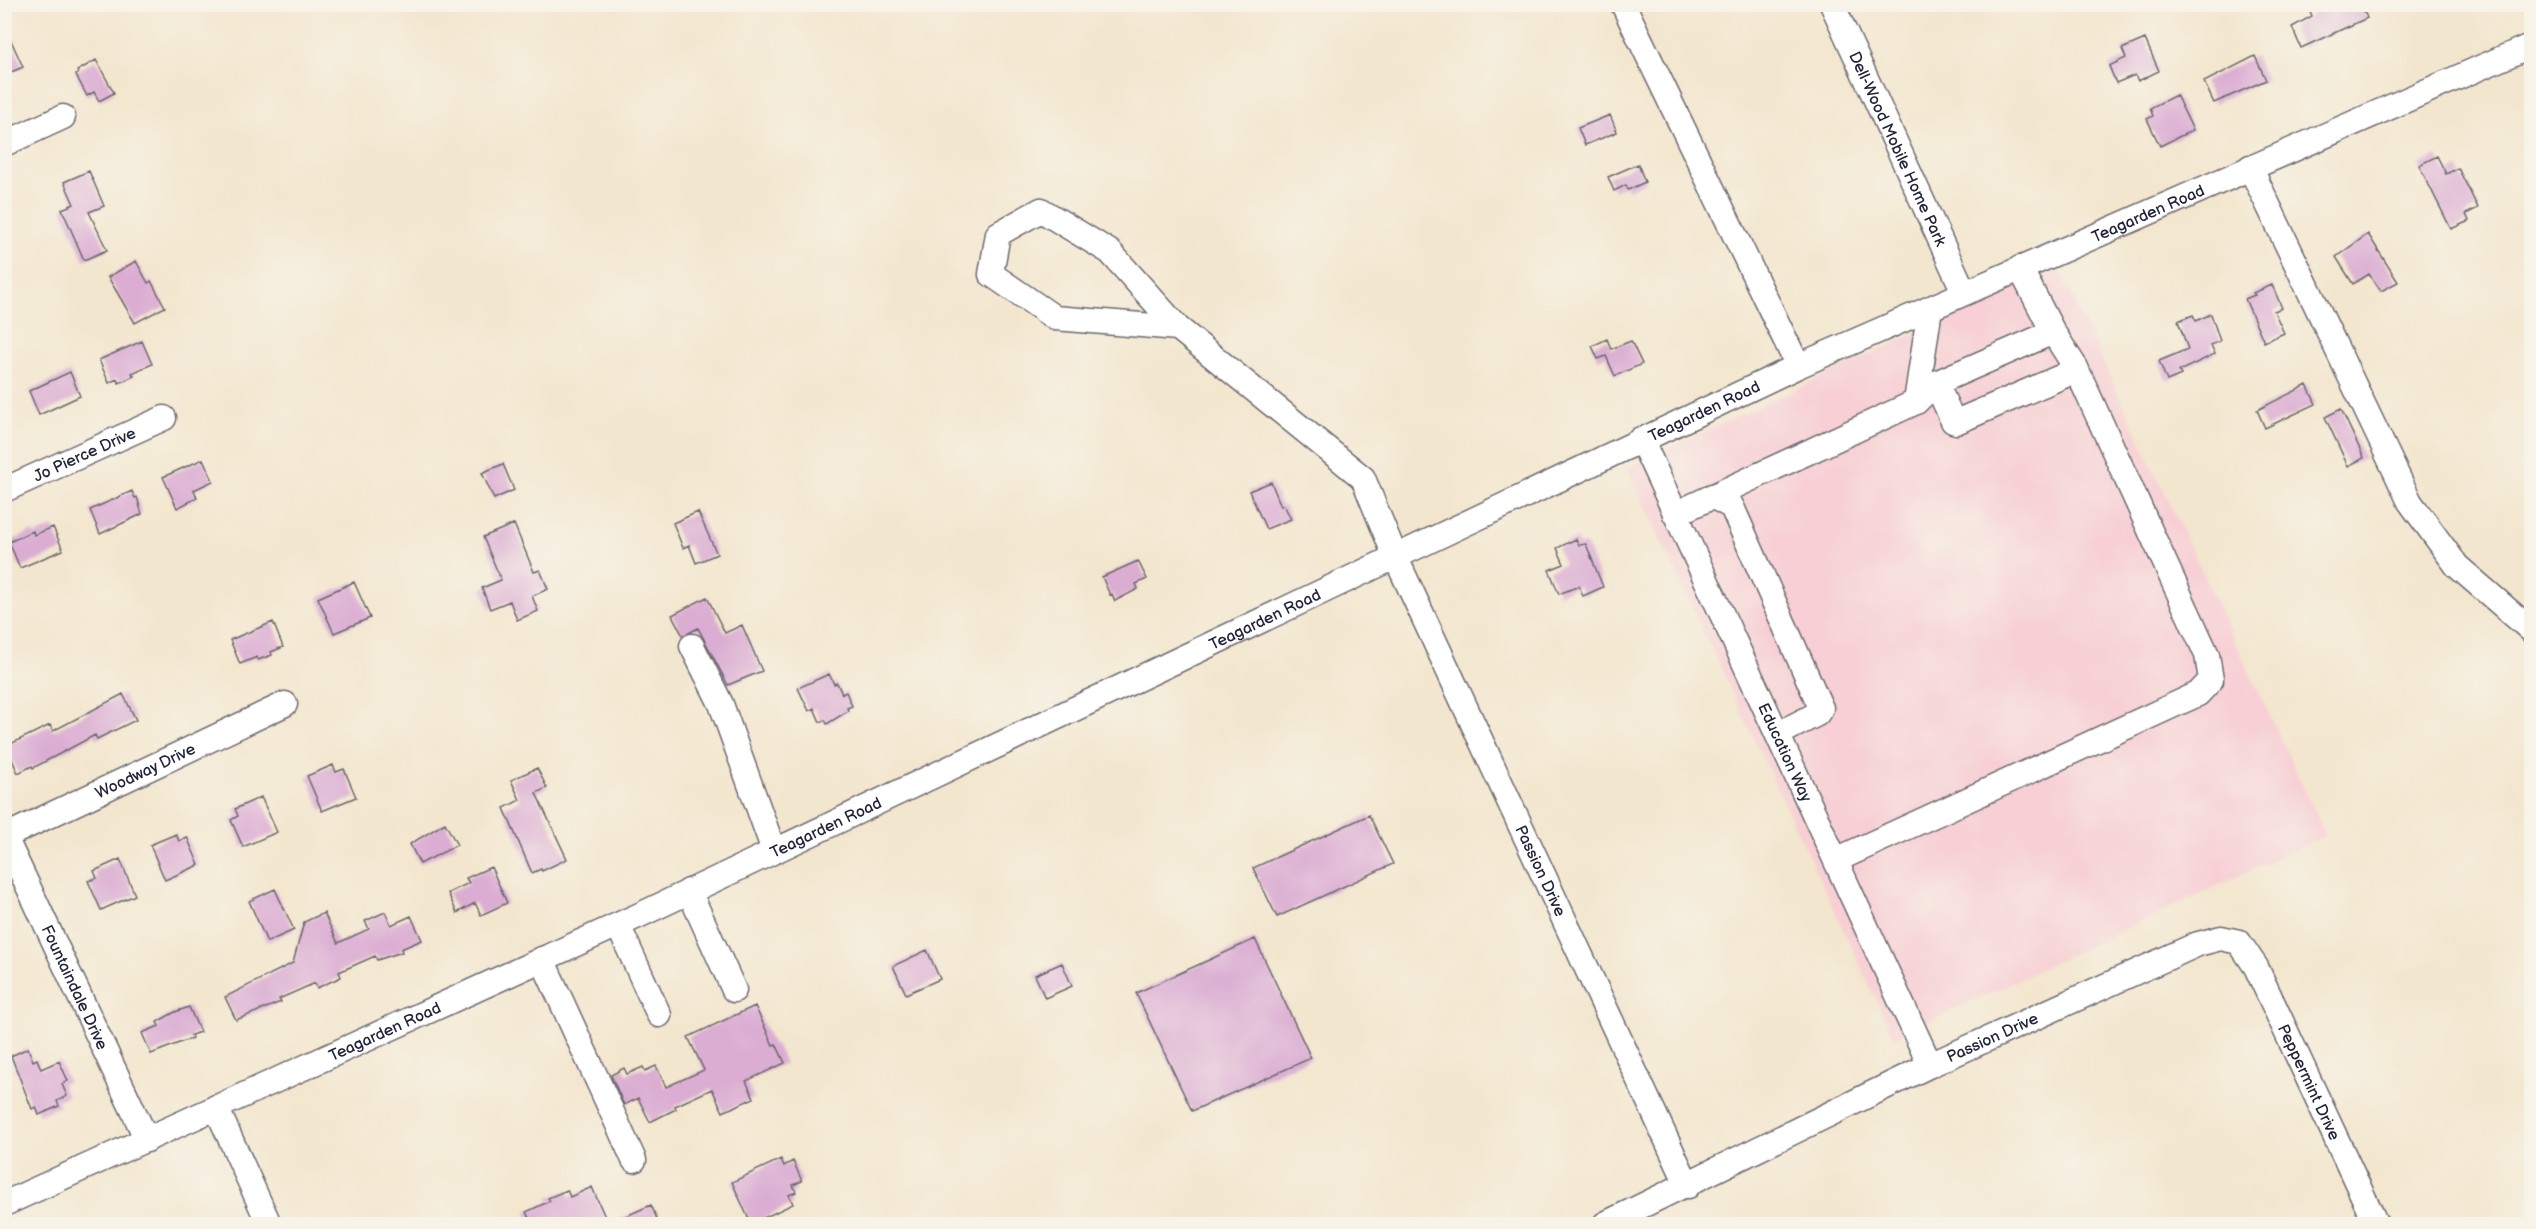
<svg xmlns="http://www.w3.org/2000/svg" width="2536" height="1229" viewBox="0 0 2536 1229" font-family="'Balsamiq Sans',sans-serif">
<rect width="100%" height="100%" fill="#f7f3e8"/>
<filter id="ink" filterUnits="userSpaceOnUse"><feTurbulence type="fractalNoise" baseFrequency=".0167" numOctaves="2"/><feDisplacementMap in="SourceGraphic" scale="12" xChannelSelector="R" yChannelSelector="G"/><feConvolveMatrix kernelMatrix="1 2 1 2 8 2 1 2 1" color-interpolation-filters="sRGB"/></filter>
<filter id="wash" filterUnits="userSpaceOnUse"><feTurbulence type="fractalNoise" baseFrequency=".008" numOctaves="4" result="noise"/><feDisplacementMap in="SourceGraphic" scale="24" xChannelSelector="R" yChannelSelector="G"/><feGaussianBlur stdDeviation="1.35" result="paint"/><feColorMatrix in="noise" values="0 0 0 0 0 0 0 0 0 0 0 0 0 0 0 0 0 1.4 0 .05"/><feComposite in="paint" operator="in"/></filter>
<g filter="url(#wash)">
<rect width="100%" height="100%" fill="#f3e6ce"/>
<path fill="#f7cfd4" d="M2058,266L2326,835L1894,1038L1627,468Z"/>
<g id="blocks">
<path fill="#dbadd3" d="M2307,4H2361L2367,18L2301,48L2292,27L2312,16Z
M4,25L23,67L4,75Z
M2145,39L2159,71L2138,81L2135,75L2116,83L2109,66L2126,58L2122,49Z
M2255,56L2266,80L2214,103L2204,82Z
M96,60L114,93L99,101L94,92L87,96L76,75L78,73L77,71Z
M2176,95L2193,130L2160,146L2147,119L2153,116L2150,108Z
M1610,115L1617,132L1585,145L1578,128Z
M2437,156L2446,174L2458,168L2478,208L2466,214L2469,221L2451,229L2419,165Z
M1638,164L1645,182L1628,190L1626,185L1614,191L1608,177Z
M89,171L104,206L89,212L107,250L84,260L62,209L74,204L64,182Z
M2368,234L2398,282L2381,291L2369,274L2353,284L2336,257Z
M136,261L148,283L151,281L165,307L135,323L108,277Z
M2272,285L2282,308L2274,311L2284,333L2264,342L2245,299L2255,295L2253,293Z
M2211,314L2220,341L2211,345L2215,354L2179,371L2181,375L2167,381L2159,361L2188,349L2178,321L2193,315L2196,321Z
M1607,339L1611,349L1631,341L1642,364L1615,376L1606,356L1598,359L1592,346Z
M142,341L152,364L132,373L134,376L119,383L117,379L109,383L99,360Z
M70,372L80,396L39,415L29,391Z
M2307,385L2316,404L2265,428L2257,410Z
M2341,409L2364,458L2348,466L2325,417Z
M203,459L213,481L194,490L197,498L177,508L163,477Z
M503,464L514,490L494,499L482,473Z
M1271,482L1281,506L1284,505L1291,519L1266,529L1249,491Z
M132,491L135,498L137,497L142,514L100,534L90,510Z
M698,512L717,554L696,563L689,545L683,548L673,523Z
M514,524L534,572L540,570L548,589L532,596L538,611L517,620L510,601L490,609L482,588L501,580L483,537Z
M53,527L63,550L20,568L9,542L33,531L34,535Z
M1576,539L1579,545L1586,544L1603,587L1583,596L1579,586L1559,594L1549,570L1564,564L1557,548Z
M1138,561L1147,579L1136,584L1138,589L1115,601L1112,594L1110,595L1102,577Z
M354,582L370,618L334,633L318,598Z
M707,597L725,633L742,625L762,671L728,685L698,628L683,636L672,615Z
M273,622L283,647L271,652L272,655L258,660L257,657L240,664L230,640Z
M829,674L834,684L837,683L842,694L846,692L852,706L847,708L848,711L827,724L825,720L820,722L814,708L809,711L798,688Z
M123,694L136,720L97,739L95,735L33,768L32,766L18,773L6,746L50,725L53,731Z
M333,765L336,772L344,769L356,797L322,811L307,776Z
M537,768L547,788L536,793L567,859L542,871L541,869L532,873L504,808L520,800L511,780Z
M261,797L277,832L243,847L231,820L238,816L235,809Z
M1369,815L1393,864L1277,917L1253,868Z
M445,823L457,845L420,864L410,844Z
M176,834L179,841L187,837L199,865L165,880L150,845Z
M120,859L135,895L101,910L88,881L97,878L94,871Z
M491,867L507,903L481,915L475,903L457,913L448,893L469,883L466,878Z
M275,889L294,930L267,942L249,901Z
M385,912L391,925L411,916L422,940L401,949L402,952L377,960L375,956L339,972L341,977L317,988L315,983L279,999L281,1002L236,1020L225,997L293,963L304,922L324,913L338,943L369,929L365,921Z
M1255,939L1311,1058L1192,1111L1136,993Z
M927,950L940,979L906,994L893,966Z
M1062,963L1072,986L1045,998L1035,975Z
M755,1006L773,1045L776,1044L785,1063L746,1081L754,1098L723,1112L712,1089L675,1106L676,1109L650,1122L638,1098L624,1105L611,1075L624,1068L627,1074L643,1067L645,1071L656,1066L666,1087L704,1070L688,1037Z
M189,1007L200,1032L191,1035L192,1038L151,1054L142,1033L159,1026L157,1022L175,1012Z
M28,1048L33,1061L37,1059L41,1069L59,1061L68,1081L62,1084L67,1096L57,1101L59,1106L39,1115L36,1107L32,1109L11,1056Z
M781,1159L784,1166L793,1161L802,1181L793,1185L796,1192L789,1195L793,1204L751,1224L732,1182Z
M592,1187L608,1224L651,1205L659,1224H532L526,1212L550,1201L548,1198L567,1190L570,1197Z"/>
</g>
</g>
<g filter="url(#ink)">
<use href="#blocks" fill-opacity="0" stroke="#6b676e" stroke-width="1.5"/>
<g fill="none" stroke-linecap="round" stroke-linejoin="round">
<g stroke="#6b676e" stroke-width="27">
<g id="minor">
<path d="M1623,4L1798,366"/>
<path id="s1" d="M1832,4L1964,292"/>
<path d="M4,144L63,117"/>
<path d="M2250,167L2410,502L2457,566L2532,631"/>
<path id="s2" d="M1178,328L1055,318L991,274L998,234L1041,210L1110,252L1178,328L1363,478L1395,556L1688,1186"/>
<path d="M1936,383L1953,421L1956,422L2063,376L2076,368"/>
<path d="M1916,402L1930,308"/>
<path id="s3" d="M1641,439L1930,1065"/>
<path id="s4" d="M4,490L164,418"/>
<path d="M1712,496L1732,507L1821,708L1817,714L1778,734"/>
<path d="M1675,514L1916,402L1936,383L2053,332"/>
<path d="M692,646L721,704L774,851"/>
<path id="s5" d="M4,835L147,1140"/>
<path id="s6" d="M4,837L285,704"/>
<path d="M1836,860L2198,694L2211,680L2207,655L2076,368L2053,332L2020,268"/>
<path d="M689,891L734,990"/>
<path d="M618,925L659,1015"/>
<path d="M542,959L634,1160"/>
<path d="M216,1107L269,1224"/>
<path id="s7" d="M4,1204L642,914L1798,366L2532,45"/>
<path id="s8" d="M1605,1224L1930,1065L2198,944L2221,938L2239,942L2256,967L2376,1224"/>
</g>
</g>
<use href="#minor" stroke="#fff" stroke-width="24"/>
</g>
</g>
<g text-anchor="middle" stroke-width="4.5" stroke-linejoin="round" paint-order="stroke">
<g font-size="16" fill="#22223b" stroke="#f7f3e8">
<text dy="6" stroke="none"><textPath href="#s1" startOffset="159">Dell-Wood Mobile Home Park</textPath></text>
<text dy="6" stroke="none"><textPath href="#s7" startOffset="2362">Teagarden Road</textPath></text>
<text dy="6" stroke="none"><textPath href="#s7" startOffset="1876">Teagarden Road</textPath></text>
<text dy="6" stroke="none"><textPath href="#s4" startOffset="88">Jo Pierce Drive</textPath></text>
<text dy="6" stroke="none"><textPath href="#s7" startOffset="1390">Teagarden Road</textPath></text>
<text dy="6" stroke="none"><textPath href="#s3" startOffset="345">Education Way</textPath></text>
<text dy="6" stroke="none"><textPath href="#s6" startOffset="156">Woodway Drive</textPath></text>
<text dy="6" stroke="none"><textPath href="#s7" startOffset="904">Teagarden Road</textPath></text>
<text dy="6" stroke="none"><textPath href="#s2" startOffset="1143">Passion Drive</textPath></text>
<text dy="6" stroke="none"><textPath href="#s5" startOffset="168">Fountaindale Drive</textPath></text>
<text dy="6" stroke="none"><textPath href="#s7" startOffset="418">Teagarden Road</textPath></text>
<text dy="6" stroke="none"><textPath href="#s8" startOffset="430">Passion Drive</textPath></text>
<text dy="6" stroke="none"><textPath href="#s8" startOffset="855">Peppermint Drive</textPath></text>
</g>
</g>
<rect width="2536" height="1229" fill="none" stroke="#f7f3e8" stroke-width="24"/>
</svg>
